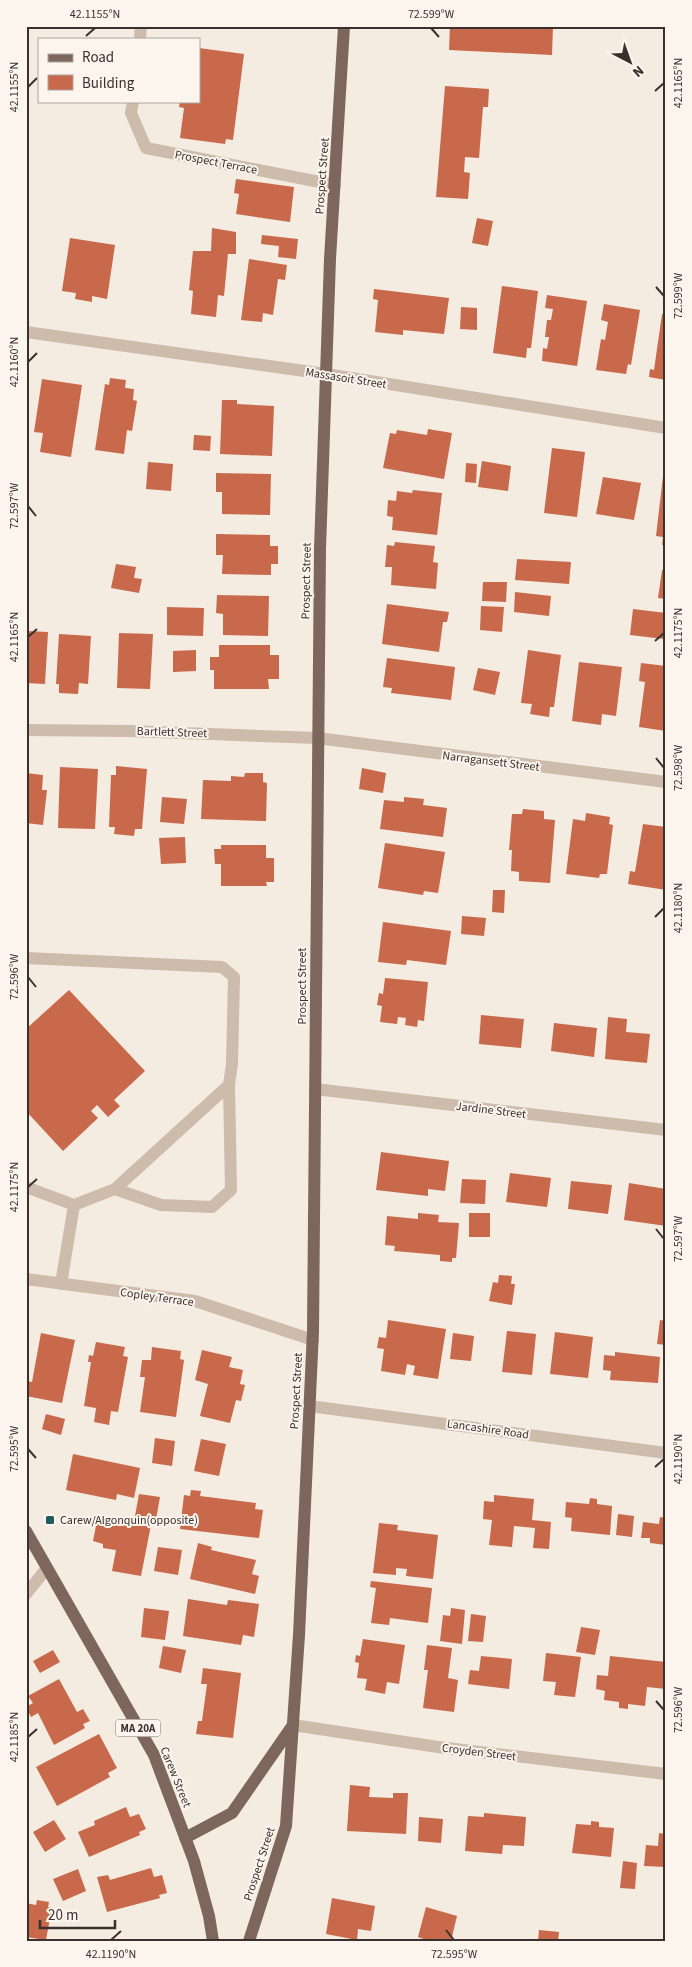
<svg xmlns="http://www.w3.org/2000/svg" width="692" height="1967" viewBox="0 0 692 1967" font-family="'Source Sans 3',sans-serif">
<rect width="100%" height="100%" fill="#f4ebe1"/>
<path fill="#c8694b" d="M450,26H553L552,55L449,50Z
M199,48L244,54L233,140L226,139L225,144L180,138L184,108L179,107L180,101H199Z
M445,86L489,89L488,107H483L479,158L465,157L464,172L470,173L468,199L436,197Z
M236,179L294,187L290,222L236,214L239,194L234,193Z
M477,218L493,221L488,246L472,243Z
M212,228L236,232V254H228L224,296L218,295L216,317L191,314L193,291L189,290L193,251H211Z
M262,235L298,239L296,259L278,257L279,246L261,244Z
M70,238L115,245L107,299L92,296V302L75,299L76,293L62,291Z
M249,259L287,265L285,280L278,279L273,315L263,313L262,322L241,320Z
M502,286L538,291L531,348H527L526,358L493,353Z
M374,289L449,298L444,334L403,330V335L375,332L378,300L373,299Z
M547,295L587,301L577,366L542,361L543,348L547,349L549,337H545L547,320H551L553,309L545,308Z
M604,304L640,310L631,365L628,364L626,374L596,370L601,339L605,340L608,322L601,320Z
M461,307L477,308V330L460,329Z
M662,314H666V380L649,377L650,369L654,370Z
M110,378L126,380L125,388L134,389L133,400L137,401L132,431L127,430L124,454L95,450L105,384L109,385Z
M42,379L82,385L71,457L40,452L43,433L34,432Z
M222,400H237V404L274,406L272,456L220,454Z
M428,429L452,433L444,479L383,468L390,433L396,434L397,430L427,435Z
M194,435L211,436L210,451L193,450Z
M552,448L585,452L577,517L544,513Z
M482,461L511,466L508,491L478,487Z
M148,462L173,464L171,491L146,489Z
M466,463L477,464L476,483L465,482Z
M664,468H666V545H662L663,537L656,536Z
M216,473L271,474L270,515L222,514V492H216Z
M603,477L641,483L634,520L596,514Z
M413,490L442,493L437,535L392,530L393,517L387,516L388,500L396,501L397,491L412,493Z
M216,534L270,535V546H278V564H271V575L222,574L223,555H216Z
M395,542L435,546L433,562L438,563L436,589L391,585L392,567H385L387,545L394,546Z
M517,559L571,562L569,584L515,580Z
M116,564L136,567L134,578L142,579L139,593L111,588Z
M662,570H666V599L658,598Z
M483,582H507L506,602L482,601Z
M515,592L551,596L549,616L514,612Z
M217,595L269,596L268,636L223,635V614L216,613Z
M387,604L449,612L447,622H443L439,652L382,644Z
M481,606L504,607L502,632L480,630Z
M167,607L204,608L203,636L167,635Z
M633,609L666,613L664,639L630,635Z
M26,631L48,632L45,684L26,683Z
M119,633L153,634L150,689L117,688Z
M59,634L91,636L88,684L79,683L78,694L59,693V684H56Z
M219,645H270V655H279V679H268L269,689H214V670H210V657H219Z
M196,650V671L173,672V651Z
M528,650L561,655L554,707H550L549,717L530,714L532,704L521,703Z
M387,658L455,667L451,700L391,693L392,688L383,687Z
M579,662L622,667L616,716L602,714L601,725L572,721Z
M641,663L666,666V731L639,727L645,682L639,681Z
M478,668L500,672L495,695L473,690Z
M116,766L147,769L142,829H135L134,836L114,834L115,827H109L111,775H116Z
M60,767L98,769L95,829L58,828Z
M362,768L386,773L383,793L359,789Z
M26,773L43,775L42,790H47L43,825L26,823Z
M245,773H263V782L267,783L266,821L201,819L203,780L231,781V776L244,777Z
M162,797L187,799L184,824L160,822Z
M404,797L424,799L423,805L447,808L443,837L380,829L384,800L404,802Z
M523,809L544,811V819L555,820L550,883L519,881V872L511,871L512,850H509L512,814H522Z
M586,813L610,817L609,824L613,825L607,874H600L599,878L566,874L573,819L585,821Z
M643,824L666,827V890L628,884L630,871L635,872Z
M185,837L186,863L161,864L159,838Z
M385,843L445,852L438,893L424,891L423,895L378,888Z
M221,845H266V858H274V882H266L267,886H221V864H215L214,849H221Z
M493,890H505L504,913L492,912Z
M462,916L486,918L484,936L461,934Z
M383,922L451,931L446,965L407,960L406,965L378,962Z
M385,978L428,982L424,1021L418,1020L417,1027L405,1025L406,1018L398,1017L397,1024L380,1022L382,1006L377,1005L379,993L383,994Z
M69,990L145,1071L114,1100L120,1106L108,1117L97,1105L91,1111L98,1118L63,1151L26,1111V1029Z
M481,1015L524,1019L521,1048L479,1044Z
M608,1017L627,1019L626,1032L650,1034L647,1063L605,1059Z
M554,1023L597,1028L594,1057L551,1051Z
M381,1152L449,1161L445,1191L428,1189V1196L376,1190Z
M510,1173L551,1178L547,1207L506,1202Z
M462,1179L486,1180L485,1204L460,1203Z
M571,1181L612,1185L608,1214L568,1209Z
M629,1183L666,1189V1226L624,1220Z
M418,1213L439,1215L438,1222L459,1223L456,1258H452V1262L440,1261V1255L394,1251L395,1246L385,1245L387,1216L418,1219Z
M469,1213H490V1237H469Z
M499,1275L512,1276L511,1284H515L512,1305L489,1301L493,1282L498,1283Z
M388,1320L446,1329L438,1379L413,1375L415,1366L407,1364L405,1375L381,1371L384,1349L377,1348L379,1337L386,1338Z
M660,1320L666,1321V1345L657,1344Z
M507,1331L536,1334L532,1375L502,1372Z
M555,1332L593,1337L588,1378L550,1374Z
M41,1333L75,1340L62,1403L26,1396L27,1381L32,1382Z
M453,1333L474,1336L471,1361L450,1359Z
M96,1342L125,1347L123,1356L128,1357L118,1412L111,1411L109,1425L94,1422L96,1408L84,1406L91,1362H88L89,1355L93,1356Z
M152,1347L181,1351L180,1359L184,1360L176,1417L140,1412L145,1377H140L142,1360H151Z
M202,1350L232,1357L229,1367L243,1370L240,1384L245,1385L241,1401L236,1400L230,1423L200,1416L208,1384L195,1380Z
M615,1352L660,1357L658,1383L610,1380L611,1371L603,1370L604,1355L615,1356Z
M46,1414L65,1419L61,1435L42,1429Z
M155,1438L175,1441L172,1466L152,1463Z
M201,1439L226,1444L219,1476L194,1471Z
M73,1454L140,1468L134,1498L117,1494L116,1500L66,1490Z
M191,1490L201,1491L200,1496L256,1503L255,1509L263,1510L259,1538L180,1529L184,1495L190,1496Z
M139,1494L160,1497L156,1519L135,1516Z
M494,1495L534,1499L532,1520L551,1522L549,1549L533,1548L535,1528L514,1526L512,1547L489,1545L492,1520L483,1519L484,1501L494,1502Z
M590,1498L597,1499V1504L612,1506L610,1535L571,1531L572,1518L565,1517L566,1502L589,1504Z
M618,1514L634,1516L632,1537L616,1535Z
M98,1516L151,1525L141,1576L112,1571L116,1550L103,1548V1544L93,1541Z
M660,1517L666,1518V1545L650,1543V1538H641L643,1522L659,1524Z
M379,1523L398,1525L397,1530L438,1535L433,1579L406,1576L407,1569L396,1568V1575L373,1573Z
M198,1543L212,1547L211,1550L256,1560L252,1574L259,1576L255,1594L190,1579Z
M158,1547L182,1550L178,1575L154,1571Z
M371,1581L432,1588L428,1623L390,1618L389,1625L371,1623L376,1588L370,1587Z
M188,1599L227,1605L228,1600L259,1604L254,1637L243,1635L241,1645L183,1636Z
M144,1608L169,1611L165,1640L141,1637Z
M451,1608L465,1610L462,1644L440,1641L443,1615L450,1616Z
M471,1614L486,1616L483,1642L468,1641Z
M581,1627L600,1630L595,1655L576,1652Z
M363,1639L405,1645L399,1684L387,1682L385,1694L365,1690L367,1679L357,1678L359,1663L355,1662L356,1655L360,1656Z
M427,1645L452,1648L448,1678L458,1680L454,1712L423,1708L428,1670H424Z
M163,1646L186,1650L181,1673L159,1668Z
M53,1650L60,1662L40,1673L33,1661Z
M546,1653L581,1657L575,1697L554,1695L556,1682L543,1681Z
M481,1656L512,1659L509,1689L468,1684L470,1670L479,1671Z
M610,1656L666,1662V1689L647,1687L645,1706L628,1704V1709L619,1708V1702L604,1700L605,1691L596,1689L597,1675L608,1676Z
M203,1668L241,1673L233,1738L196,1734L198,1721H202L207,1684H201Z
M59,1679L77,1712L83,1709L90,1721L83,1724L85,1728L54,1745L38,1713L31,1717L26,1707L33,1703L28,1696Z
M99,1734L117,1768L108,1773L110,1777L57,1806L36,1767Z
M350,1785L370,1787L369,1797L393,1798V1793H408L406,1834L347,1831Z
M126,1807L130,1817L139,1814L146,1829L139,1832L140,1835L89,1857L78,1832L95,1825L94,1821Z
M484,1813L526,1817L524,1846L503,1845L502,1854L465,1851L468,1816L484,1817Z
M419,1817L443,1819L441,1843L418,1841Z
M54,1820L66,1839L45,1852L33,1832Z
M591,1821L599,1822V1827L614,1828L611,1857L572,1853L576,1824L591,1825Z
M659,1833L666,1834V1867L644,1866L646,1845L658,1846Z
M623,1861L637,1863L635,1889L620,1888Z
M151,1868L154,1877L162,1875L167,1893L159,1895L160,1898L107,1912L97,1877L108,1875L110,1880Z
M78,1869L86,1891L63,1901L53,1879Z
M332,1898L375,1906L371,1931L358,1929L357,1940L326,1934Z
M37,1900L49,1902L48,1907H52L46,1940L26,1937V1903L36,1905Z
M426,1907L457,1916L451,1941H429L418,1937Z
M539,1930L559,1932L558,1941H538Z"/>
<g fill="none" stroke-linecap="round" stroke-linejoin="round">
<path stroke="#cdbbac" stroke-width="12" d="M140,39L141,26
M133,101L131,113L146,148L335,185
M26,332L326,374L666,428
M26,730L129,731L317,738L666,782
M26,958L222,967L234,977L232,1064L229,1085L115,1189L74,1205
M315,1089L666,1130
M26,1187L74,1205L61,1284
M115,1189L161,1205L212,1207L231,1190L229,1085
M26,1279L195,1301L313,1340
M309,1406L666,1453
M26,1594L47,1568
M293,1725L438,1747L666,1774"/>
<path stroke="#7d675c" stroke-width="12" d="M26,1531L154,1755L194,1861L209,1916L213,1941
M185,1838L232,1813L293,1725
M249,1941L286,1826L299,1635L313,1331L320,549L330,259L344,26"/>
</g>
<path fill="none" stroke="#3b302b" stroke-width="2" d="M431,28L439,37M86,36L95,28M28,87L37,78M655,91L664,83M656,287L664,296M28,362L37,353M28,506L36,516M28,637L37,629M655,641L664,633M656,758L664,768M655,917L664,908M28,977L36,987M28,1187L37,1179M656,1229L664,1239M28,1449L36,1458M655,1467L664,1459M656,1701L664,1710M28,1737L37,1729M446,1930L454,1940M111,1940L121,1931"/>
<rect fill="#1f5a5e" stroke="#fbf5ee" stroke-width="2" x="45" y="1515" width="10" height="10" rx="2.5"/>
<g text-anchor="middle" stroke-width="4" stroke-linejoin="round" paint-order="stroke">
<rect fill="#fbf5ee" stroke="#756b66" stroke-width="1" x="115.5" y="1719.5" width="45" height="17" rx="4"/>
<g font-size="11" font-weight="bold" fill="#3b302b">
<text x="138" y="1732">MA 20A</text>
</g>
<g font-size="12" fill="#3b302b" stroke="#fbf5ee">
<text transform="translate(216 162) rotate(11)" y="4">Prospect Terrace</text>
<text transform="translate(322 176) rotate(-86)" y="4">Prospect Street</text>
<text transform="translate(346 378) rotate(9)" y="4">Massasoit Street</text>
<text transform="translate(306 581) rotate(-89)" y="4">Prospect Street</text>
<text transform="translate(172 732) rotate(2)" y="4">Bartlett Street</text>
<text transform="translate(491 761) rotate(7)" y="4">Narragansett Street</text>
<text transform="translate(302 986) rotate(-90)" y="4">Prospect Street</text>
<text transform="translate(491 1110) rotate(7)" y="4">Jardine Street</text>
<text transform="translate(157 1297) rotate(8)" y="4">Copley Terrace</text>
<text transform="translate(296 1391) rotate(-87)" y="4">Prospect Street</text>
<text transform="translate(488 1429) rotate(8)" y="4">Lancashire Road</text>
<text transform="translate(479 1752) rotate(7)" y="4">Croyden Street</text>
<text transform="translate(176 1777) rotate(68)" y="4">Carew Street</text>
<text transform="translate(259 1864) rotate(-72)" y="4">Prospect Street</text>
</g>
<g font-size="12" fill="#3b302b" stroke="#fbf5ee" text-anchor="start">
<text x="60" y="1524">Carew/Algonquin(opposite)</text>
</g>
</g>
<rect width="692" height="1967" fill="none" stroke="#fbf5ee" stroke-width="55"/>
<rect x="38" y="38" width="162" height="65" fill="#fbf5ee" stroke="#aea6a0"/>
<rect x="48" y="54" width="25" height="8" fill="#7d675c" stroke="#aea6a0"/>
<text x="82" y="62" font-size="15" fill="#3b302b">Road</text>
<rect x="48" y="75" width="25" height="15" fill="#c8694b" stroke="#aea6a0"/>
<text x="82" y="88" font-size="15" fill="#3b302b">Building</text>
<g transform="translate(630 62) rotate(139)" stroke="#fbf5ee" stroke-width="4" paint-order="stroke">
<path d="M0-4L9 19L0 12L-9 19Z" fill="#3b302b"/>
<text y="-8" font-size="14" font-weight="bold" text-anchor="middle" fill="#3b302b">N</text>
</g>
<path d="M40 1920v8h75v-8" fill="none" stroke="#3b302b" stroke-width="2.5"/>
<text x="48" y="1920" font-size="15" fill="#3b302b" stroke="#fbf5ee" stroke-width="4" paint-order="stroke">20 m</text>
<rect x="28" y="28" width="636" height="1912" fill="none" stroke="#3b302b" stroke-width="2"/>
<g font-size="12" text-anchor="middle" fill="#3b302b">
<text x="95" y="18">42.1155°N</text>
<text x="431" y="18">72.599°W</text>
<text transform="translate(678 83) rotate(-90)" y="4">42.1165°N</text>
<text transform="translate(14 87) rotate(-90)" y="4">42.1155°N</text>
<text transform="translate(678 296) rotate(-90)" y="4">72.599°W</text>
<text transform="translate(14 362) rotate(-90)" y="4">42.1160°N</text>
<text transform="translate(14 506) rotate(-90)" y="4">72.597°W</text>
<text transform="translate(678 633) rotate(-90)" y="4">42.1175°N</text>
<text transform="translate(14 637) rotate(-90)" y="4">42.1165°N</text>
<text transform="translate(678 768) rotate(-90)" y="4">72.598°W</text>
<text transform="translate(678 908) rotate(-90)" y="4">42.1180°N</text>
<text transform="translate(14 977) rotate(-90)" y="4">72.596°W</text>
<text transform="translate(14 1187) rotate(-90)" y="4">42.1175°N</text>
<text transform="translate(678 1239) rotate(-90)" y="4">72.597°W</text>
<text transform="translate(14 1449) rotate(-90)" y="4">72.595°W</text>
<text transform="translate(678 1459) rotate(-90)" y="4">42.1190°N</text>
<text transform="translate(678 1710) rotate(-90)" y="4">72.596°W</text>
<text transform="translate(14 1737) rotate(-90)" y="4">42.1185°N</text>
<text x="111" y="1958">42.1190°N</text>
<text x="454" y="1958">72.595°W</text>
</g>
</svg>
